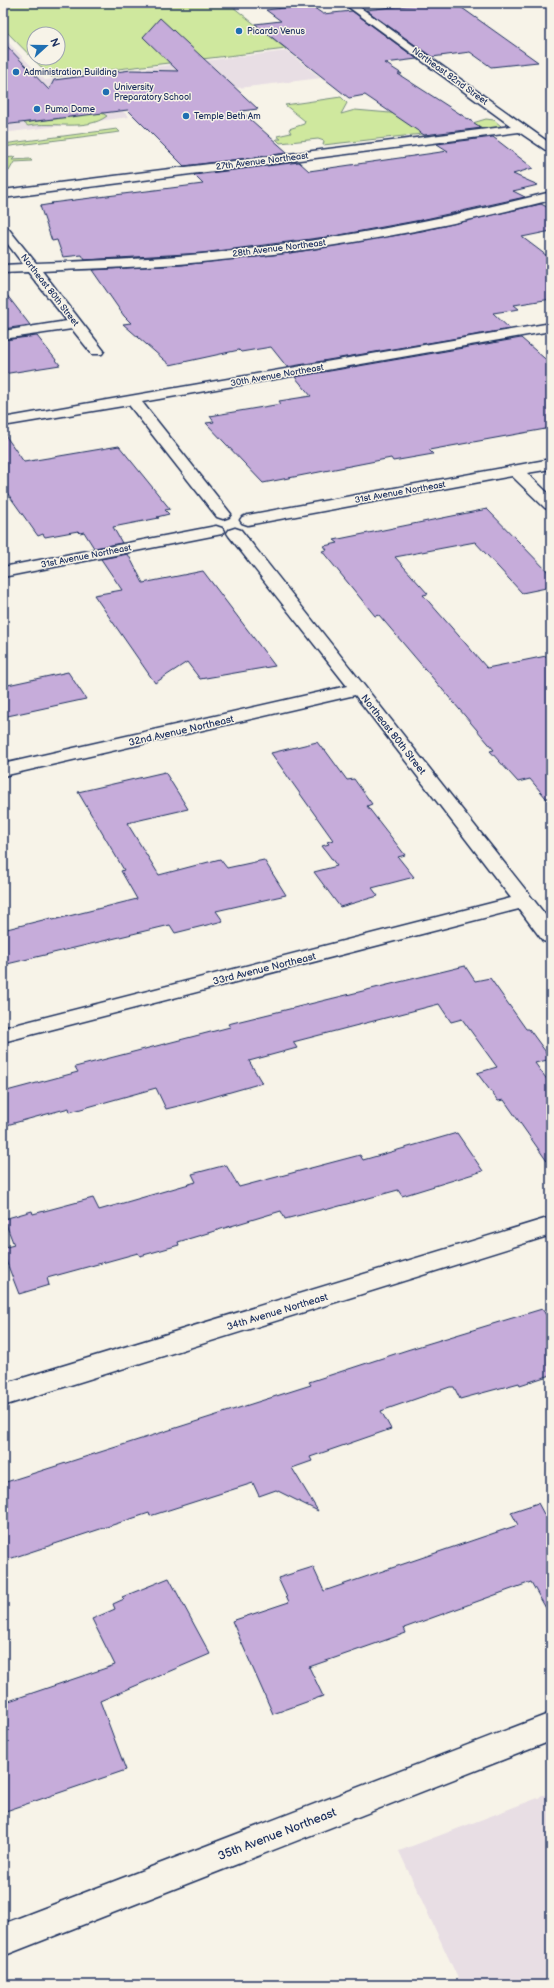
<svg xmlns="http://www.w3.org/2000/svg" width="554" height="1988" viewBox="0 0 554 1988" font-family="'Balsamiq Sans',sans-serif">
<rect width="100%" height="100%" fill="#f7f3e8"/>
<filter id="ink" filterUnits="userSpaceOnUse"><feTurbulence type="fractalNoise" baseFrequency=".025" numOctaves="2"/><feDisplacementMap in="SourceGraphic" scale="8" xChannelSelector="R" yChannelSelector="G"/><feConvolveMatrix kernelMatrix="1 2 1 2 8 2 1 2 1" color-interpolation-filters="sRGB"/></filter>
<g filter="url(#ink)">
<path fill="#e8dee4" d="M3,37L45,80L287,51L321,78L115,103L129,117L3,133Z
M551,1793V1985H461L399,1851Z"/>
<path fill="#cfe89e" stroke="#758c7e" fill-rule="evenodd" d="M3,3H228L286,49L51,77L3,28ZM34,34H58V58H34Z
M341,97L347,103L341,114L355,110L390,113L466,125L486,119L494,120L501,126L497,128L467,129L323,145L324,141L318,139L280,143L276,139H281L277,136L291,133L289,129L304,124L305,121L285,105Z
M99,111L107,116C86,132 53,121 28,126L24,123L71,117Z
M117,129L120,132L3,147V144Z
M15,157L12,160L30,159L32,161L14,162L9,171H6L3,167V158Z"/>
<path fill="#c6acda" stroke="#1b2f5e" d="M429,3H455L538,62L491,67L470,52L432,57L366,10Z
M310,5L323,14L352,11L417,59L385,63L402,74H398L482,128L424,135L365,95L349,98L255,24L281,21L266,10Z
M160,18L258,109L241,111L288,153L184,166L128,110L3,125V42L49,90L54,80L131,70L178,71L143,37Z
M493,137L533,168L513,174L538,185L513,191L525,197L421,220L334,236L202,253L85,260L82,255L63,257L57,240L52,241L40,206L52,204L51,203L203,184L194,175L299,162L309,171L448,151L437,144Z
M541,204L551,209V231L522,237L551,259V299L514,305L519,309L493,313L510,329L287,367L271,347L241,352L239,350L170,365L123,324L131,323L124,316L92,270L182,265L290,253L422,231Z
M3,290L30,325L3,329Z
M37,336L60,365L3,374V340Z
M521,338L551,364V428L429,450L433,454L393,461L391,458L263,483L206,423L214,422L210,416L281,404L279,401L311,396L295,377Z
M3,432L24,462L119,446L170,509L165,510L169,514L157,517L159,518L113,527L122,543L94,548L84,532L80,533L78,531L45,537L43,534L38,536L3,487Z
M487,509L551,575V587L522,593L475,542L395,557L428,594L423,595L487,668L551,655V804L530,779L518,782L490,751L494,750L379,615L375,616L322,551L327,550L324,546L338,543L334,540Z
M128,554L143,583L203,571L275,666L200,679L187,662L155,683L94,595L122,590L101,559Z
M68,672L86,699L3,717V686Z
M317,742L323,750H325L347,780L354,779L372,804L367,806L405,855L398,857L414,877L372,888L378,896L340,907L314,872L337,866L322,846L329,844L327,842L333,840L271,753Z
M165,772L188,809L127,823L159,875L220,859L227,868L264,860L286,895L216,911L223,921L175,933L170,925L3,965V930L51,918L53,920L137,899L121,871L124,870L78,792Z
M465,966L475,981L490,978L526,1029H529L551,1059L535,1063L551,1085V1167L504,1100L498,1101L477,1073L497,1067L462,1019L451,1022L439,1004L293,1042L297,1048L249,1061L262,1083L199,1101L166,1109L156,1088L70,1112L69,1108L3,1126V1092L78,1072L75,1067L230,1027L228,1024Z
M457,1133L483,1171L402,1196L398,1190L325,1210L324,1209L285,1219L281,1211L178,1242L179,1245L140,1256L138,1253L47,1278L49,1285L19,1294L3,1253V1248L14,1245L4,1219L32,1211L33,1214L93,1198L99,1210L196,1182L192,1174L226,1165L239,1187L360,1155L363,1160Z
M542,1309L551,1322V1375L520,1385L519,1383L460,1399L454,1387H450L381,1411L391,1429L310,1457L312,1461L292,1468L318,1511L276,1490L259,1496L253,1483L150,1516L149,1513L3,1561V1483L311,1385L309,1382L407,1350Z
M538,1503L545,1516L551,1514V1617L531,1582L404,1628L406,1633L309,1667L323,1696L273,1714L232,1621L289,1602L278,1578L313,1567L324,1591L518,1525L511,1512Z
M169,1578L210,1654L100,1701L126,1770L3,1812V1703L115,1665L92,1619L115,1609L113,1604L124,1599L122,1597Z"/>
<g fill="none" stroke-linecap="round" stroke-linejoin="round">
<g stroke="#1b2f5e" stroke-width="3">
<path id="minor" d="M343,3H354L551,144V152L547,151L519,132L3,198V190L511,126Z
M551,192V200C437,229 320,251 202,262C149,267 95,268 42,271L104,351L102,354H92L72,329L3,339V331L67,321L28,272L3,273V265L23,264L3,238V226L7,227L36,263C91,261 147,259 202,254C320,243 436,221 551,192Z
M551,323V331L142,402L231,514L229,517L223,519L217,517L129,405L3,426V418Z
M551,459V469L527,473L551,496V510L545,508L512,476L248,525L242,523L240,520L242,517L248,515Z
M216,526L222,528L224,531L222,534L3,577V567Z
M235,528L241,530L551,922V943L543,941L519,909L3,1042V1028L511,898L355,695L3,776V764L347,686L229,536L227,533L229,530Z
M551,1217V1235L3,1406V1384Z"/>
</g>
<g stroke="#1b2f5e" stroke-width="3">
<path id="secondary" d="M551,1713V1741L3,1956V1924Z"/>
</g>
<use href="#minor" fill="#f7f3e8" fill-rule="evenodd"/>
<use href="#secondary" fill="#f7f3e8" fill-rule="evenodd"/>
</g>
</g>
<g fill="#1f6fb2" stroke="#f7f3e8" stroke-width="1.5">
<circle cx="239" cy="31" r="4"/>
<circle cx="16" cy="72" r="4"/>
<circle cx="106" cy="92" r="4"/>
<circle cx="37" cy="109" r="4"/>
<circle cx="186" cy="116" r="4"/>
</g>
<g text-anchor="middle" stroke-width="3" stroke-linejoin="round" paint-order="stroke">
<g font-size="9" fill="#1b2f5e" stroke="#f7f3e8" text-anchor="start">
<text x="247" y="34">Picardo Venus</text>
<text x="24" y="75">Administration Building</text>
<text x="114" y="90">University<tspan x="114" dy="10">Preparatory School</tspan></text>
<text x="45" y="112">Puma Dome</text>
<text x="194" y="119">Temple Beth Am</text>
</g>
<g font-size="9" fill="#1b2f5e" stroke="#f7f3e8">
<text transform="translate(450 76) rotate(36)" y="3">Northeast 82nd Street</text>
<text transform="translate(262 161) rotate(-7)" y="3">27th Avenue Northeast</text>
<text transform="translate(279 248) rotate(-7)" y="3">28th Avenue Northeast</text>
<text transform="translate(50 290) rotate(52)" y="3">Northeast 80th Street</text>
<text transform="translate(277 375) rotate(-10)" y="3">30th Avenue Northeast</text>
<text transform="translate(400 492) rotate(-10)" y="3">31st Avenue Northeast</text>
<text transform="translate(86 556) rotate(-11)" y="3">31st Avenue Northeast</text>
</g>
<g font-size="10" fill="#1b2f5e" stroke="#f7f3e8">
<text transform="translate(181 730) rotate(-13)" y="4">32nd Avenue Northeast</text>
<text transform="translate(394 734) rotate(52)" y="4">Northeast 80th Street</text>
<text transform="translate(264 968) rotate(-14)" y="4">33rd Avenue Northeast</text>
<text transform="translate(277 1311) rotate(-17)" y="4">34th Avenue Northeast</text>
</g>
<g font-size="12" fill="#1b2f5e" stroke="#f7f3e8">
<text transform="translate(277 1834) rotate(-21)" y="4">35th Avenue Northeast</text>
</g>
</g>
<rect width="554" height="1988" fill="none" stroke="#f7f3e8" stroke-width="16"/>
<rect x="8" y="8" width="538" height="1972" fill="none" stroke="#1b2f5e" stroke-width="1.5" filter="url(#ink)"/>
<g transform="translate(46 46) rotate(69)"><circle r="19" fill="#f7f3e8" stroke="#9fa5b1"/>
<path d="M0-3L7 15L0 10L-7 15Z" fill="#1f6fb2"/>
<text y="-6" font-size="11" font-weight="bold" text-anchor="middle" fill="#1b2f5e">N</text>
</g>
</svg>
